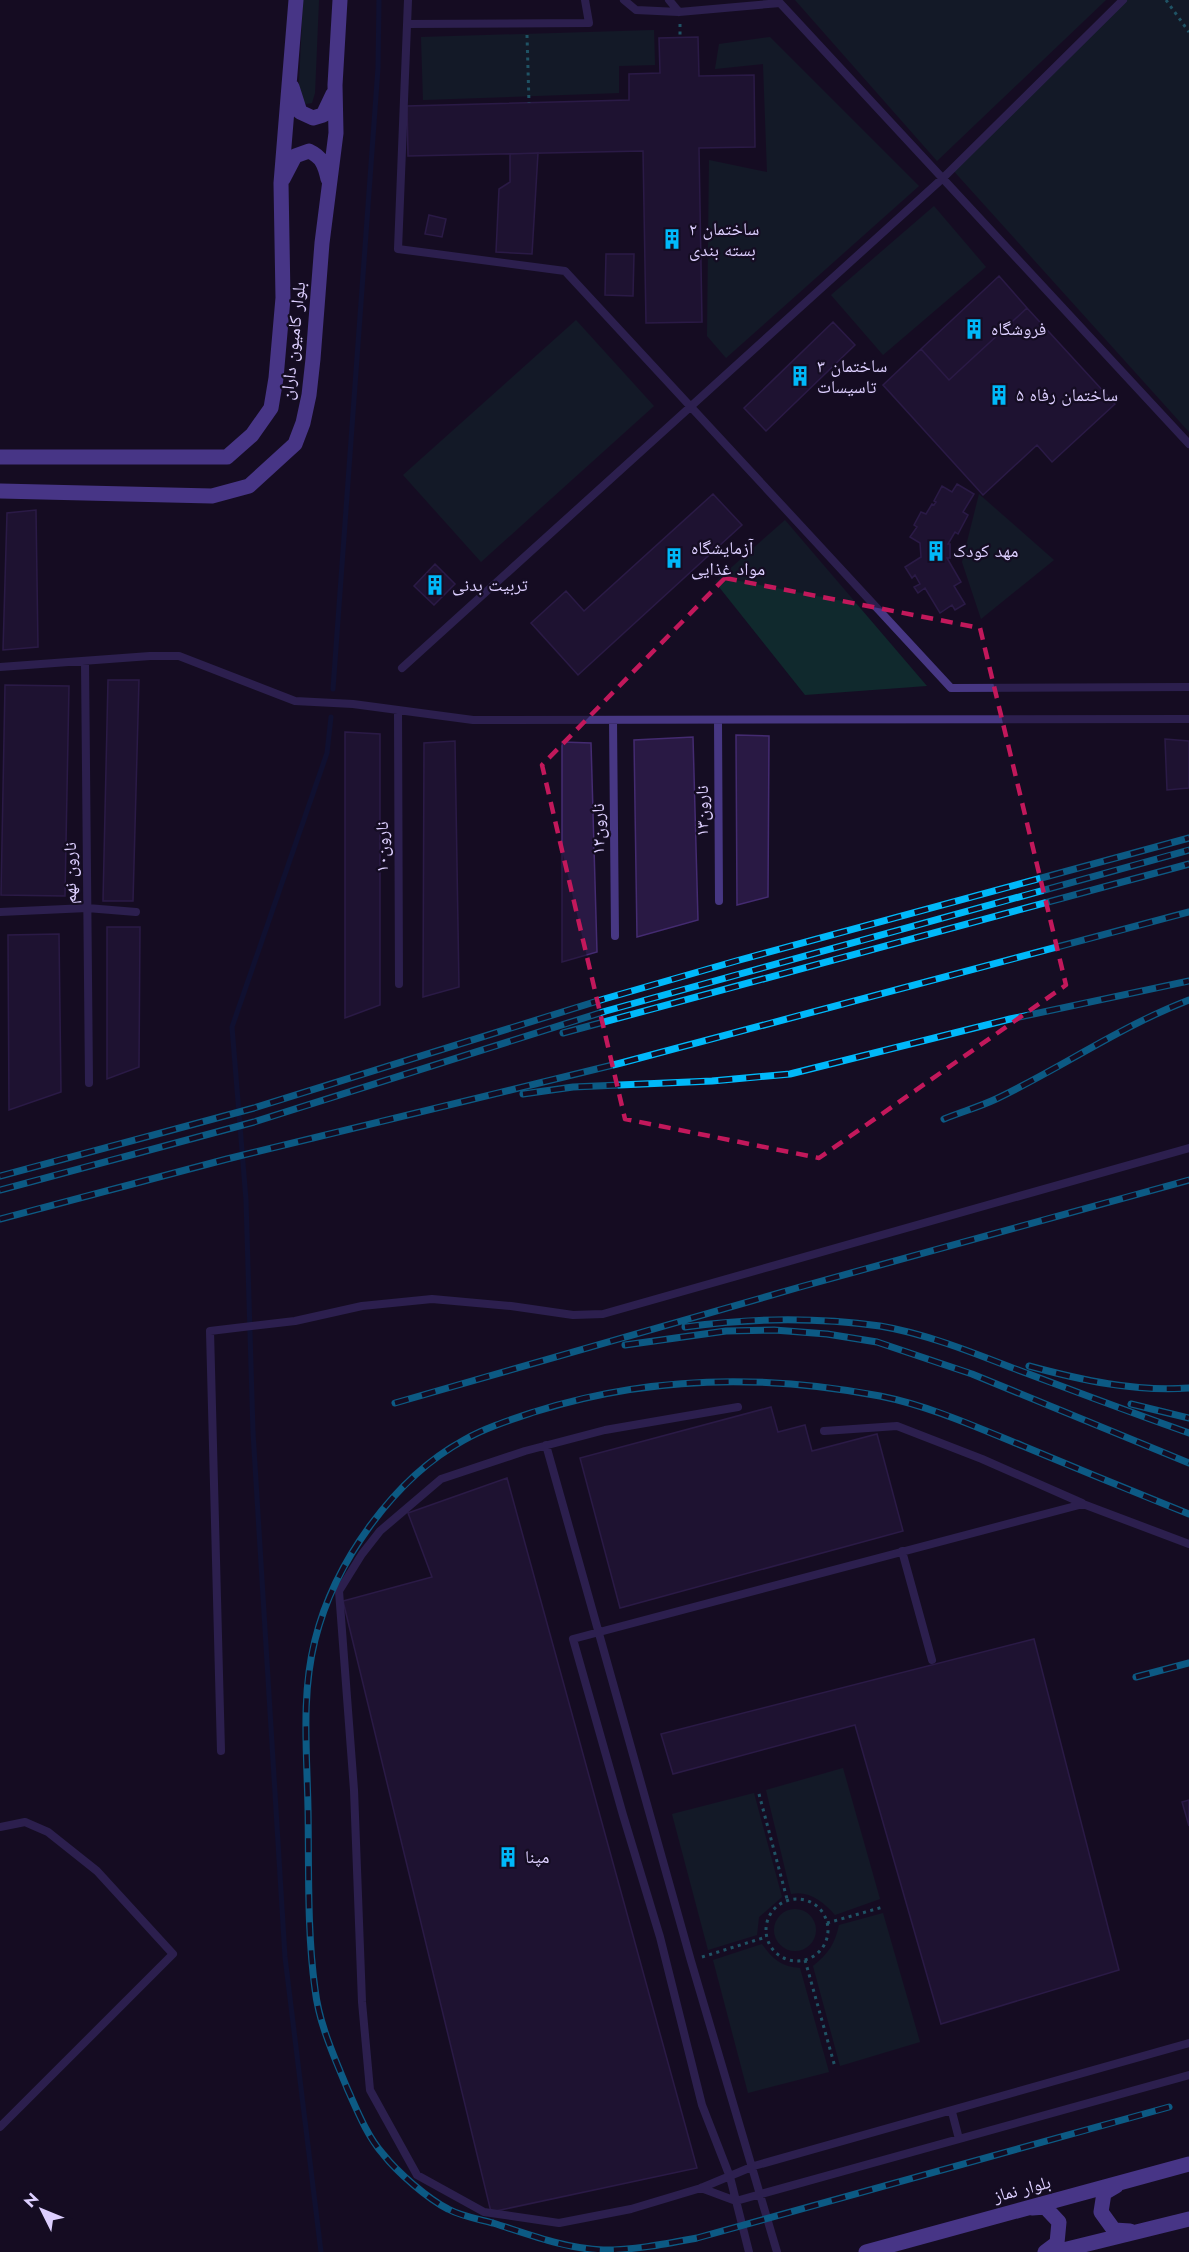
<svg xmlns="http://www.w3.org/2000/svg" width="1189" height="2252" viewBox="0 0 1189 2252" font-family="Jost,'Noto Naskh Arabic',sans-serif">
<rect width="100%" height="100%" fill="#150d23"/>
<path fill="#10292d" d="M303,0H319L315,93L312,103L306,104L301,102L299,84Z
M795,0H1106L937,161Z
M1127,0H1189V432L951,168Z
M654,30L655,65L619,66V93L423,100L421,37Z
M770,37L919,186L726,358L707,336L709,160L767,172L763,64L715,69L719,44Z
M934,206L986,267L883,355L831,295Z
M576,320L654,406L481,562L403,475Z
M979,494L1054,560L981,619L962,562Z
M785,520L927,686L805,695L715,582Z
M843,1768L880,1899L835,1915C824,1902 809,1890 791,1894L766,1790Z
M754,1793L782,1897L759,1917L757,1935L708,1950L672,1814Z
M774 1930a21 21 0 1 1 42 0a21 21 0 1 1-42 0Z
M883,1913L920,2042L840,2066L813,1966C828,1954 835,1944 839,1925Z
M762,1944C772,1959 782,1967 800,1968L829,2072L748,2093L713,1960Z"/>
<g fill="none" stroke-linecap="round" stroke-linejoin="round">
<path stroke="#091441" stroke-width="5" d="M333,689L378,68L379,0
M321,2252L285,1957L253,1432L246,1200L232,1027L327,753L331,717"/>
</g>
<path fill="#291944" stroke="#442b71" stroke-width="1.5" d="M698,37L699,76L754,75L755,147L699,148L702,322L646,323L643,151L408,156L407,106L629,100V74L660,73L659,38Z
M538,153L532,254L496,252L499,189L510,182V154Z
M429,215L446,219L442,237L425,234Z
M606,254H634L633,296L605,295Z
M999,276L1027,308L949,380L921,349Z
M1027,308L1115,404L1052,462L1037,445L983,495L883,385L921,349L949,380Z
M833,322L855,345L766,431L744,408Z
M957,484L974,494L963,512L968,515L958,534L955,532L948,544H950V558H947L961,582L954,586L965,604L955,610L952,605L940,613L925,588L918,593L914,587L920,584L915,575L912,578L905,567L921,557L920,543L910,537L917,527L914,525L921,512L926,514L932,504L934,505L936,502L934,501L942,486L952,492Z
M713,494L742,525L578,675L531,623L566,591L584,611Z
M36,510L38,647L3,650L7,513Z
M435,564L455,584L434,605L414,586Z
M108,680H139L133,901H103Z
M5,685L69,686L65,896L1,895Z
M345,732L380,734V1005L345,1018Z
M736,735L769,736L768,897L737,905Z
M693,737L698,920L637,937L634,740Z
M1165,739L1189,741V788L1167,790Z
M455,741L459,987L423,997L424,743Z
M562,742L591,743L597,952L562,962Z
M107,927H140L139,1067L107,1079Z
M59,934L61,1092L9,1110L8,935Z
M771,1407L778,1432L805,1425L812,1451L877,1434L903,1531L620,1608L580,1458Z
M507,1478L697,2168L491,2212L343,1601L432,1577L408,1513Z
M1034,1639L1119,1970L941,2024L855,1725L673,1774L661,1734Z
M1189,1800V1826L1182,1802Z"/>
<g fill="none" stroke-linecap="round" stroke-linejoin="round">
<path stroke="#2ca8b6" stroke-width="3" stroke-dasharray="3 4.5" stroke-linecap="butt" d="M1166,0L1189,32
M680,24V37
M527,35L529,103
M759,1794L787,1899
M766 1930a31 31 0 1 1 62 0a31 31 0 1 1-62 0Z
M827,1923L883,1907
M702,1957L766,1937
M805,1960L835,2067"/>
<path stroke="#473783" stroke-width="8" d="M408,0L398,249L565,271L951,688L1189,687
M624,0L636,10L679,12L780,3L1189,444
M669,0L679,12
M407,24L589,23L585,0
M85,662L89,1083
M0,667L150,656H179L295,701L353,704L473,720L1189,719
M402,668L943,178L1123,0
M398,710L399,984
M613,720L615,936
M718,721L719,901
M0,912L87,908L136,912
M738,1407L605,1430L525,1451L441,1479L380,1531L362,1554L339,1591L354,1790L362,2002L370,2090L417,2175L484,2212L559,2223L631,2209L701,2188L754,2166L1189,2043
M824,1431L897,1426L982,1459L1082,1503
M546,1445L691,1961L777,2252
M902,1551L932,1660
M221,1751L210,1331L295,1321L362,1306L432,1299L511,1306L573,1315L603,1314L1189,1148
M0,1827L25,1822L48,1832L97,1871L173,1954L0,2127
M952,2112L959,2139
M701,2188L736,2201L1189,2075
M749,2252L730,2177L702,2105L660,1937L623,1815L573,1639L1083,1504L1189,1544"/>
<path stroke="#8366ff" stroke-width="15" d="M292,87L300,112L313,118L323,115L333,94
M283,179L295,156L309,151C322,157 325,165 328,179
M0,457H227L252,435L271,408L276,378L283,298L281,183L296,0
M0,491L212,496L249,486L295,444L303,423L309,395L313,359L322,243L336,133L335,85L340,0
M1116,2186L1104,2193L1101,2212L1114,2230L1130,2231
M1032,2208L1045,2207L1059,2222L1057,2243L1045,2252
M866,2252L1189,2164
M1055,2252L1189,2219"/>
<g stroke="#00b9fa" stroke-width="7">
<path id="rail" d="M563,1033L1189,864
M523,1094L573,1087L712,1081L790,1074L1010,1019L1189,981
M944,1119C961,1112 979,1107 996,1099C1061,1068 1121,1026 1189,1000
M0,1176L254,1108L604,999L736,961L1189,838
M0,1190L254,1122L606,1011L1189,850
M0,1219L227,1159L621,1063L1189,912
M685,1327C750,1318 815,1317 880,1326C923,1333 969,1351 1010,1367C1069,1389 1129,1412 1189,1433
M625,1345L726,1331L774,1330L827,1334L877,1342L972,1374L1189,1463
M1029,1366C1081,1380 1135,1392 1189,1388
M395,1403L800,1287L1189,1180
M1131,1404L1189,1418
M1136,1677L1189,1663
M1169,2107L697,2238C665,2244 635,2250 603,2250C566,2249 528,2234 493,2223C478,2219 461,2216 448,2209C428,2199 397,2172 383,2154C367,2136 357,2110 347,2088C334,2056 319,2024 315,1989C307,1932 309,1868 308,1809C307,1753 301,1695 315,1640C334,1563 394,1478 464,1440C485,1428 510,1420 534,1412C647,1376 764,1374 880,1396C930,1406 976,1427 1023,1446C1078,1469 1134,1492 1189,1514"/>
</g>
<use href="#rail" stroke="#150d23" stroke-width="4.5" stroke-dasharray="14" stroke-linecap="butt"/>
</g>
<path d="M0 0H1189V2252H0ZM725,578L980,628L1066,985L819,1158L625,1119L542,765Z" fill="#150d23" fill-opacity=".55" fill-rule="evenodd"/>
<path fill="none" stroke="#c2185b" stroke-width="4.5" stroke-dasharray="12 8" stroke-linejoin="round" d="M725,578L980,628L1066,985L819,1158L625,1119L542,765Z"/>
<defs>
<g id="building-bare" transform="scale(1.62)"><path d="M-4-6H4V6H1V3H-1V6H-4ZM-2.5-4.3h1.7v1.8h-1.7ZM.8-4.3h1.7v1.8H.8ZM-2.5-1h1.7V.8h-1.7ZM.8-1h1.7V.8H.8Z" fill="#00b9fa" stroke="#150d23" stroke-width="2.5" paint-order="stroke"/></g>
</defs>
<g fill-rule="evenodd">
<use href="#building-bare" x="672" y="239"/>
<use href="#building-bare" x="974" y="329"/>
<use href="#building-bare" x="800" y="376"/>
<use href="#building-bare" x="999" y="395"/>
<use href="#building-bare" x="936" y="551"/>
<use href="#building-bare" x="674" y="558"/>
<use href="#building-bare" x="435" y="585"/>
<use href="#building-bare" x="508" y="1857"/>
</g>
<g text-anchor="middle" stroke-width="4.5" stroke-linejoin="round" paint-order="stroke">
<g font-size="18" fill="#ddcfff" stroke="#150d23" text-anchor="start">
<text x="689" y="235">۲ ساختمان<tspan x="689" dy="21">بسته بندی</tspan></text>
<text x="991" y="335">فروشگاه</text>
<text x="817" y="372">۳ ساختمان<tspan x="817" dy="21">تاسیسات</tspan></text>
<text x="1016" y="401">۵ ساختمان رفاه</text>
<text x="691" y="554">آزمایشگاه<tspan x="691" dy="21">مواد غذایی</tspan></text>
<text x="953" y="557">مهد کودک</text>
<text x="452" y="591">تربیت بدنی</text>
<text x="525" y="1863">مپنا</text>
</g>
<g font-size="18" fill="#ddcfff" stroke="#150d23">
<text transform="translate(293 341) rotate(-84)" y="6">بلوار کامیون داران</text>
<text transform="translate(702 811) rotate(-90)" y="6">نارون۱۳</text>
<text transform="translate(598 829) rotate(-90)" y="6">نارون۱۲</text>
<text transform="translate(382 847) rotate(-90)" y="6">نارون۱۰</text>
<text transform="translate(70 873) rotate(-90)" y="6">نارون نهم</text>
<text transform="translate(1022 2189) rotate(-15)" y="6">بلوار نماز</text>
</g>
</g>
<g transform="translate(42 2210) rotate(313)" stroke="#150d23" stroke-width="4.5" paint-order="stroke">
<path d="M0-4.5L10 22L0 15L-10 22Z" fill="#ddcfff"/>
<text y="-9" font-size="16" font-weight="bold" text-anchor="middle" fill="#ddcfff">N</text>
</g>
</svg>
